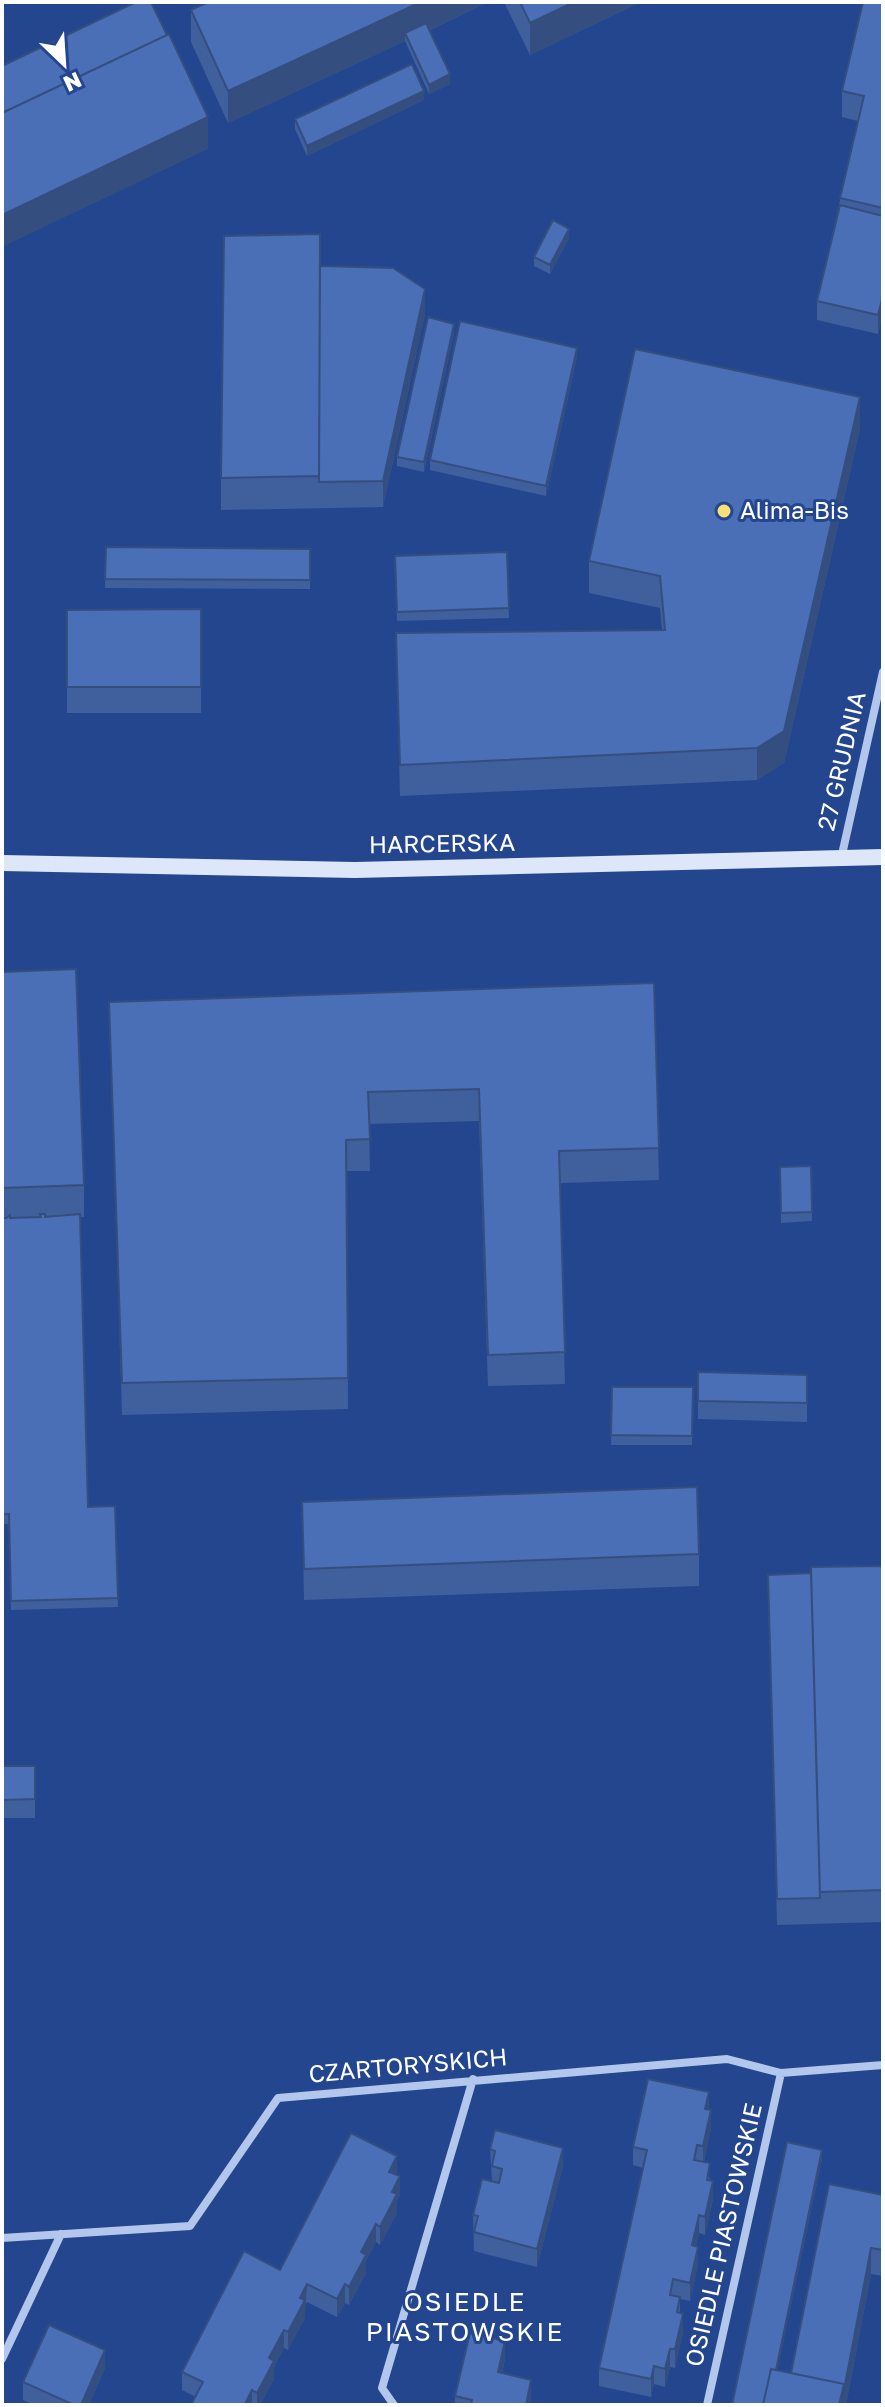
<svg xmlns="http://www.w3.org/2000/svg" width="885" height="2407" viewBox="0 0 885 2407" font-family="'Golos Text',sans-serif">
<rect width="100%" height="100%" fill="#23468f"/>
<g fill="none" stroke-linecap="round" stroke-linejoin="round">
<path stroke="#b3c6ec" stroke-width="8" d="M841,859L883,672
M2,2238L190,2226L278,2098L727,2059L781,2073L883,2065
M2,2359L61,2234
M394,2405L382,2388L473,2079
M707,2405L781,2073"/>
<path stroke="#dee7f9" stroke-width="16" d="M2,863L355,870L883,857"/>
</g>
<path fill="#405f9d" d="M484,2V4L430,30L450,84L429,94L405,41L228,123L191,42V10Z
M504,2H641L530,55Z
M883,2V313L878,334L817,320V301L858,121L842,117V91Z
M424,100L307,156L295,129V119Z
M569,238L550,274L534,266V257Z
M320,266L425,314L383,507L221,510V478Z
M454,333L424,472L397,466V457Z
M577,357L546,496L430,470V460Z
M860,429L784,763L757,780L400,796L396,633L662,630L660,608L589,593V561Z
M106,547L310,549V589L105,588Z
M507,552L509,618L397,621L395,556Z
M201,609V713H67V610Z
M2,972L84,1185V1217H80L88,1507L115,1506L118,1607L11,1610L9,1524H2Z
M654,983L659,1180L560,1183L565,1384L488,1386L479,1121L369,1124L370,1171H347L348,1409L122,1415L109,1002Z
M811,1166L812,1221L781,1223L780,1167Z
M698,1372L807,1375V1422L698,1419Z
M612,1387H693L692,1445H611Z
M302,1502L699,1554V1586L304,1600Z
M883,1566V1922L777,1925L768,1575L811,1573Z
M2,1766H35V1818H2Z
M709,2110L711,2128L704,2162L710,2180L713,2199L705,2235L699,2233L696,2246L698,2265L690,2301L680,2299V2313L683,2332L675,2368L670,2367L665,2387L654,2384L651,2397L599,2386V2368L643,2168L633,2165V2147Z
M490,2149L563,2166L537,2267L474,2251L473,2215L492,2181Z
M822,2159L777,2371L791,2373L883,2195V2276L871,2274L846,2405H732Z
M397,2175L400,2195L397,2200V2213L380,2245L376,2242L366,2261V2273L349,2305L345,2303L337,2317L307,2302L305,2306V2318L288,2350L284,2348L274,2367V2379L260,2405H191L196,2397L182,2390V2372L280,2270Z
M505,2359L502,2373L531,2398L530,2405H455V2396Z
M105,2368L89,2405H34L23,2400V2382Z"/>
<path fill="#344e7f" d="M421,2H484V4L408,40L405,33V41L228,123V91Z
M574,2H641L530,55V23Z
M450,74V84L429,94V85Z
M424,91V100L307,156V146Z
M208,117V149L2,247V215Z
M569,229V238L550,274V265Z
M425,289V314L383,507V481Z
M883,295V313L878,334V315Z
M454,324V333L424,472V462Z
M577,348V357L546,496V486Z
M860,397V429L784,763L757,780V748Z
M709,2092V2110L705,2109Z
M711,2110V2128L703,2165V2146Z
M563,2148V2166L537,2267V2249Z
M822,2150V2159L770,2405H768Z
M397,2156V2174L389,2190V2172Z
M400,2176V2195L397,2200V2213L380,2245V2227L392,2192Z
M713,2181V2199L705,2235V2217Z
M699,2215V2233L692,2264V2245Z
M376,2224V2242L366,2261V2273L349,2305V2287L361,2252Z
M698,2247V2265L690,2301V2283Z
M871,2248V2274L846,2405H839Z
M307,2284L305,2318L288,2350V2332L300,2298Z
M345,2284V2303L337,2317V2299Z
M683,2314V2332L675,2368V2349Z
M284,2330V2348L274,2367V2379L260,2405H257V2393L269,2358Z
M505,2341V2359L498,2390V2372Z
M670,2349V2367L665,2387V2369Z
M105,2350V2368L89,2405H81Z
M654,2366V2384L651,2397V2379Z
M531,2380V2398L530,2405H526Z
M252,2390V2405H245Z"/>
<path fill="#4b6fb6" stroke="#344e7f" stroke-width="2" d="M136,2H151L167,35L2,113V66Z
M208,2H421L228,91L191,10Z
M520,2H574L530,23Z
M863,2H883V208L840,198L864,96L842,91Z
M426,23L450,74L429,85L405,33Z
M169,34L208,117L2,215V113Z
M412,64L424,91L307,146L295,119Z
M840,205L883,216V295L878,315L817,301Z
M553,220L569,229L550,265L534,257Z
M320,234L319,476L221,478L224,236Z
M320,266L393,268L425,289L383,481L319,482Z
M428,317L454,324L424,462L397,457Z
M460,321L577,348L546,486L430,460Z
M635,349L860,397L784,731L757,748L400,765L396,633L665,630L660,576L589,561Z
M106,547L310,549V580L105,579Z
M507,552L509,608L397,612L395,556Z
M201,609V687H67V610Z
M76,969L84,1185L2,1188V972Z
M654,983L659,1148L559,1151L565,1352L488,1355L479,1089L368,1092L370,1139L346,1140L348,1378L122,1383L109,1002Z
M811,1166L812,1212L781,1213L780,1167Z
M40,1214H45V1217L80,1214L88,1507L115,1506L118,1598L11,1601L9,1514H2V1218H6L10,1215V1218L41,1217Z
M698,1372L807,1375V1403L698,1401Z
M612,1387H693L692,1436L611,1435Z
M697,1487L699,1554L304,1569L302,1502Z
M883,1566V1890L820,1892L811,1567Z
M811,1573L820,1898L777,1899L768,1575Z
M2,1766H35V1799L2,1800Z
M648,2079L709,2092L705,2109L711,2110L703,2146L697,2145L694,2160L710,2163L707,2180L713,2181L705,2217L699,2215L692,2245L698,2247L690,2283L673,2279L670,2295L680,2297L677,2312L683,2314L675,2349H670L665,2369L654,2366L651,2379L599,2368L647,2150L633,2147Z
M495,2130L563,2148L537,2249L474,2232L478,2216L473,2215L482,2179L499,2183L502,2169L492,2166L495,2151L490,2149Z
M351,2133L397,2156L389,2172L400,2176L392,2192L397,2194L380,2227L376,2224L361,2252L366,2255L349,2287L345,2284L337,2299L307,2284L300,2298L305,2300L288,2332L284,2330L269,2358L274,2361L257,2393L252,2390L245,2404L247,2405H191L203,2382L182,2372L244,2251L280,2270Z
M787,2142L822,2150L776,2370L771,2369L763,2405H732Z
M829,2184L883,2195V2250L871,2248L844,2390V2384L791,2373Z
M49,2325L105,2350L81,2405H74L23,2382Z
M470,2333L505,2341L498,2372L531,2380L526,2405H471L472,2400L455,2396Z
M771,2369L844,2384L839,2405H763Z"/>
<circle fill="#f7e075" stroke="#23468f" stroke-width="3" cx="724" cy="511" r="8"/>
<g text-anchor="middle" stroke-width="6" stroke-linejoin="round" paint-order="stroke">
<g font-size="24" fill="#fff" stroke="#23468f" text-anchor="start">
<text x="740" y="519">Alima-Bis</text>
</g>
<g font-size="24" fill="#fff" stroke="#23468f">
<text transform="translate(842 761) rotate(-77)" y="8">27 GRUDNIA</text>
<text transform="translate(442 844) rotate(-1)" y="8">HARCERSKA</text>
<text transform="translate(408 2066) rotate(-5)" y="8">CZARTORYSKICH</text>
<text transform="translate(724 2235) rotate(-77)" y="8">OSIEDLE PIASTOWSKIE</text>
</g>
<g font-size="26" letter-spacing="2" fill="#fff" stroke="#23468f">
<text x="465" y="2311">OSIEDLE<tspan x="465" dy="30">PIASTOWSKIE</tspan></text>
</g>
</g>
<rect width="885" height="2407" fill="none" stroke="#ffffff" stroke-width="8"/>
<g transform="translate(64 64) rotate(155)" stroke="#23468f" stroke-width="6" paint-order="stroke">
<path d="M0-6L14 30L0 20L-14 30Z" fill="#ffffff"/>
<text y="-12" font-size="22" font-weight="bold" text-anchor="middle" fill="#ffffff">N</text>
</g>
</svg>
